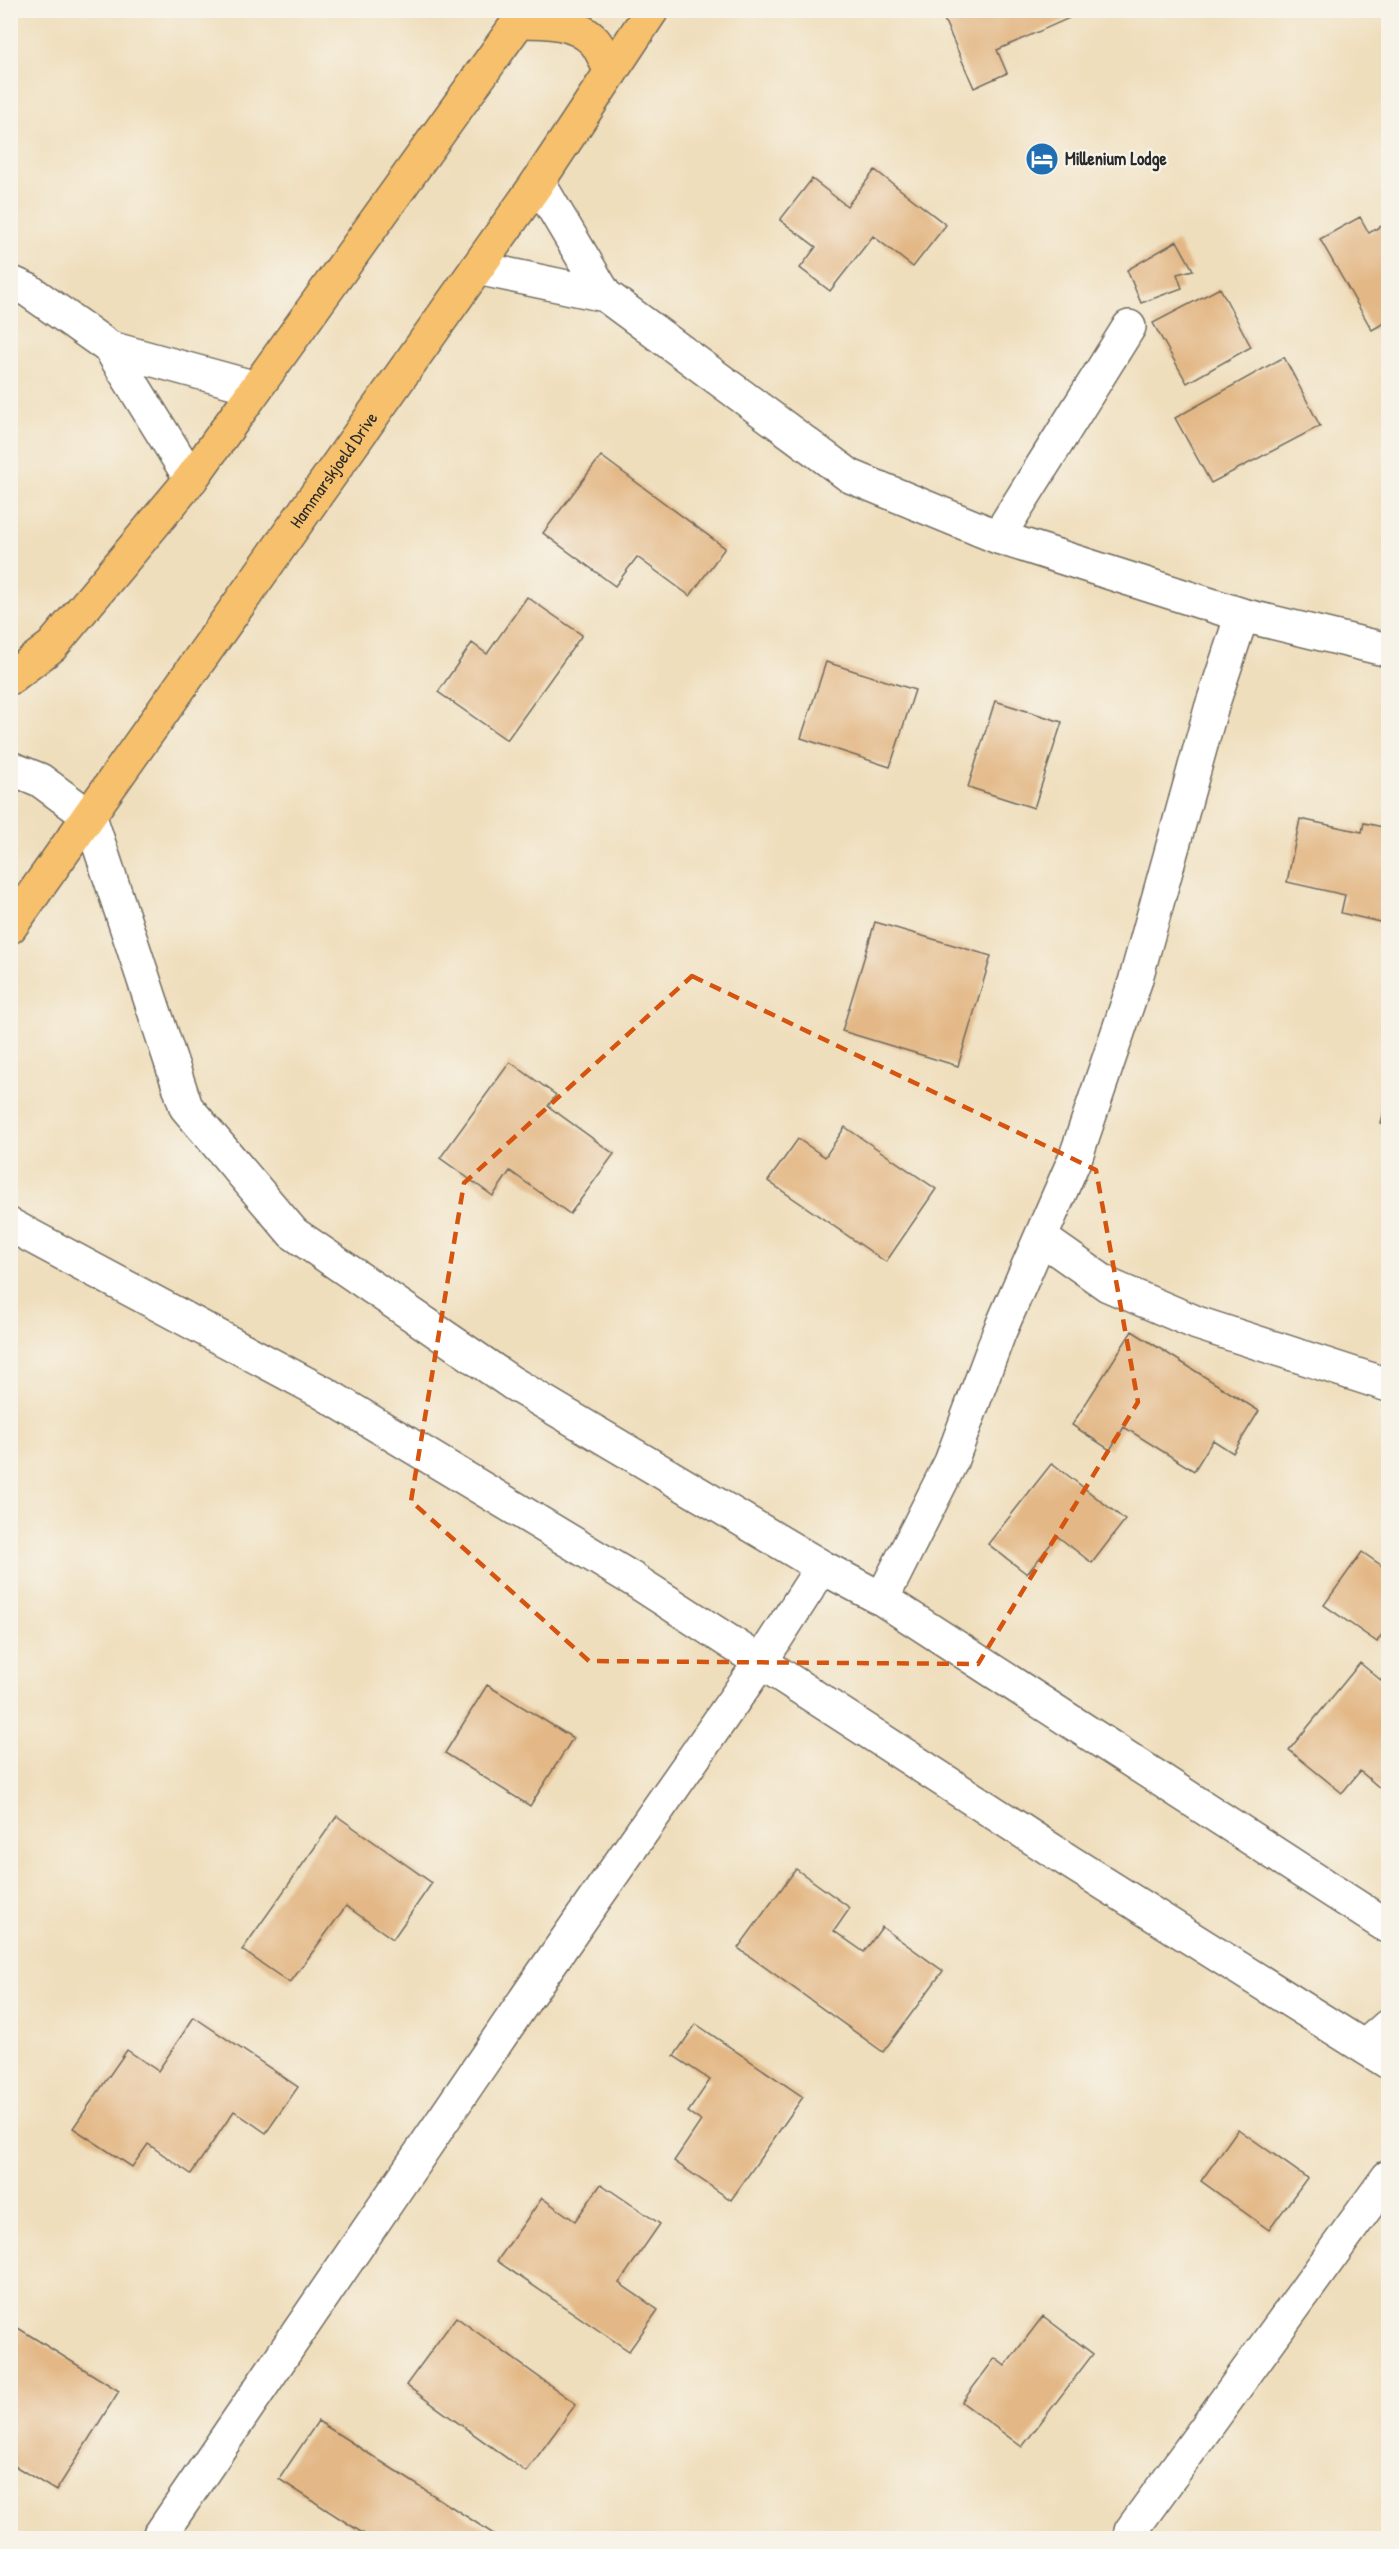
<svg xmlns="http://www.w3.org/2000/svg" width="1399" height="2549" viewBox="0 0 1399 2549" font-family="'Patrick Hand',sans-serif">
<rect width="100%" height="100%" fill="#f7f3e8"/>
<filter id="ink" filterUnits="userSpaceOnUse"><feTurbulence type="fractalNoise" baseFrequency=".0167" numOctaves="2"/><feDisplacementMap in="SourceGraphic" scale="12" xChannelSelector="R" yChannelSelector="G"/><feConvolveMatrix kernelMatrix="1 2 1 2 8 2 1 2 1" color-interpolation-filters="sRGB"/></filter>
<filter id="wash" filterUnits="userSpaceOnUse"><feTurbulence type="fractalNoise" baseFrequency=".008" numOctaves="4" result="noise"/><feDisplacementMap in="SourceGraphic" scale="24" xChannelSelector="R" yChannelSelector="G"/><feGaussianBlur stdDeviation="1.35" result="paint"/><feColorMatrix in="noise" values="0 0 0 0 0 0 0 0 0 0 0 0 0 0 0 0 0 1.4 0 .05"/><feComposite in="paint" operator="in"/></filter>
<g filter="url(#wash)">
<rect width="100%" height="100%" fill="#efdebc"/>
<g id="blocks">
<path fill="#e3b886" d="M940,10H1071L1074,16L997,50L1007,73L974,88Z
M875,170L946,225L913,267L873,236L830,291L800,268L816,247L780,220L812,179L847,206Z
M1360,217L1369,233L1388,222V321L1372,330L1320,239Z
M1177,241L1193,270L1177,274L1182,288L1141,303L1127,270Z
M1220,288L1251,347L1187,383L1153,323Z
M1284,357L1320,426L1211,483L1175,418Z
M601,456L725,548L690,596L637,557L615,586L543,533Z
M527,597L582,635L507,740L438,692L472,643L487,654Z
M826,662L915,690L890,767L801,738Z
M995,701L1062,722L1034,808L968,787Z
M1300,819L1362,832L1364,823L1388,828V924L1341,913L1345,895L1287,882Z
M875,922L991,956L958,1066L842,1031Z
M510,1062L556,1095L548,1106L614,1154L570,1214L510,1171L493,1196L440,1158Z
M1387,1095H1388V1126L1381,1124Z
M845,1127L936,1189L886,1262L768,1181L798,1139L825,1157Z
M1132,1331L1259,1411L1233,1453L1213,1440L1194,1471L1124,1427L1110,1450L1072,1425Z
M1052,1463L1125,1520L1092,1563L1057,1536L1027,1574L988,1544Z
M1362,1552L1388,1570V1625L1377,1642L1324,1605Z
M1360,1663L1388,1686V1795L1360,1771L1342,1793L1289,1750Z
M487,1685L573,1738L530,1806L445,1753Z
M337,1816L432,1883L393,1939L346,1906L290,1983L242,1950Z
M796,1869L850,1908L834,1931L864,1952L882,1927L943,1971L883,2052L738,1948Z
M194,2017L298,2087L266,2133L234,2111L191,2174L148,2144L132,2167L73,2128L127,2050L158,2071Z
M696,2024L803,2097L731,2200L674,2161L701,2121L688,2112L710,2080L674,2056Z
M1238,2129L1307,2178L1269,2230L1201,2181Z
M601,2184L660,2224L619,2283L658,2310L629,2351L497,2261L542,2198L575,2221Z
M1043,2316L1093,2354L1022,2447L962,2402L995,2358L1005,2366Z
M456,2317L576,2404L526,2472L406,2385Z
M10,2323L119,2391L56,2491L10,2463Z
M318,2421L500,2538H370L279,2479Z"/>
</g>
</g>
<g filter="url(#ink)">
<use href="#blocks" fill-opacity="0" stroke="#706a5e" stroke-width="1.5"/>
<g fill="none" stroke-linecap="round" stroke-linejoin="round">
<g stroke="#706a5e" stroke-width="36">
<path id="minor" d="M538,182L605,295L850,476L998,537L1242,615L1388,650
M477,268L605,295
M10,282L28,290L110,348L256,388
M110,348L191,479
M998,537L1129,327
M10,768L40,780L90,817L186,1107L293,1233L512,1383L822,1567L882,1599L1388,1927
M10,1225L322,1392L634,1580L1070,1862L1388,2062
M1041,1238L1108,1285L1197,1323L1388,1385
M882,1599L951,1462L999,1333L1076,1156L1135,982L1211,709L1242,615
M1364,2047L1388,2026
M1131,2531L1388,2177
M158,2538L544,1972L760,1663L822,1567"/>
</g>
<g stroke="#706a5e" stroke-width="36">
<g id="major">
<path d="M519,21C546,21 576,21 595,42C602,50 606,63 611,72"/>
<path d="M10,678L52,646L191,479L527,10"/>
<path id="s1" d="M10,927L538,182L652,10"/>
</g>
</g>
<use href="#minor" stroke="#fff" stroke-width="33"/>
<use href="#major" stroke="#f7c06c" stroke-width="33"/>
</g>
</g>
<path fill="none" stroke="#d5540f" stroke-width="4.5" stroke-dasharray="12 8" stroke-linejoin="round" d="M692,976L1096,1170L1138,1402L978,1664L589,1661L411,1501L464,1183Z"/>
<defs>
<g id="hotel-disc" transform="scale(1.725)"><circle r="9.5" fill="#1f6fb2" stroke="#f7f3e8"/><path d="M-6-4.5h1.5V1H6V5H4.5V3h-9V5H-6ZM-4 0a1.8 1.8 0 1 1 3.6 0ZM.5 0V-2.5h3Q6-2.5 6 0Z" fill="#fff"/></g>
</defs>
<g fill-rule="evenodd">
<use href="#hotel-disc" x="1042" y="159"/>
</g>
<g text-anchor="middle" stroke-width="4.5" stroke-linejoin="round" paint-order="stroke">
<g font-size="18" font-weight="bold" fill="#2b2b2b" stroke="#f7f3e8" text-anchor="start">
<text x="1065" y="165">Millenium Lodge</text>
</g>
<g font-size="18" fill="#2b2b2b" stroke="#f7f3e8">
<text dy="6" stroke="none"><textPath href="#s1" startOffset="560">Hammarskjoeld Drive</textPath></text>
</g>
</g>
<rect width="1399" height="2549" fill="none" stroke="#f7f3e8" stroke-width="36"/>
</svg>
